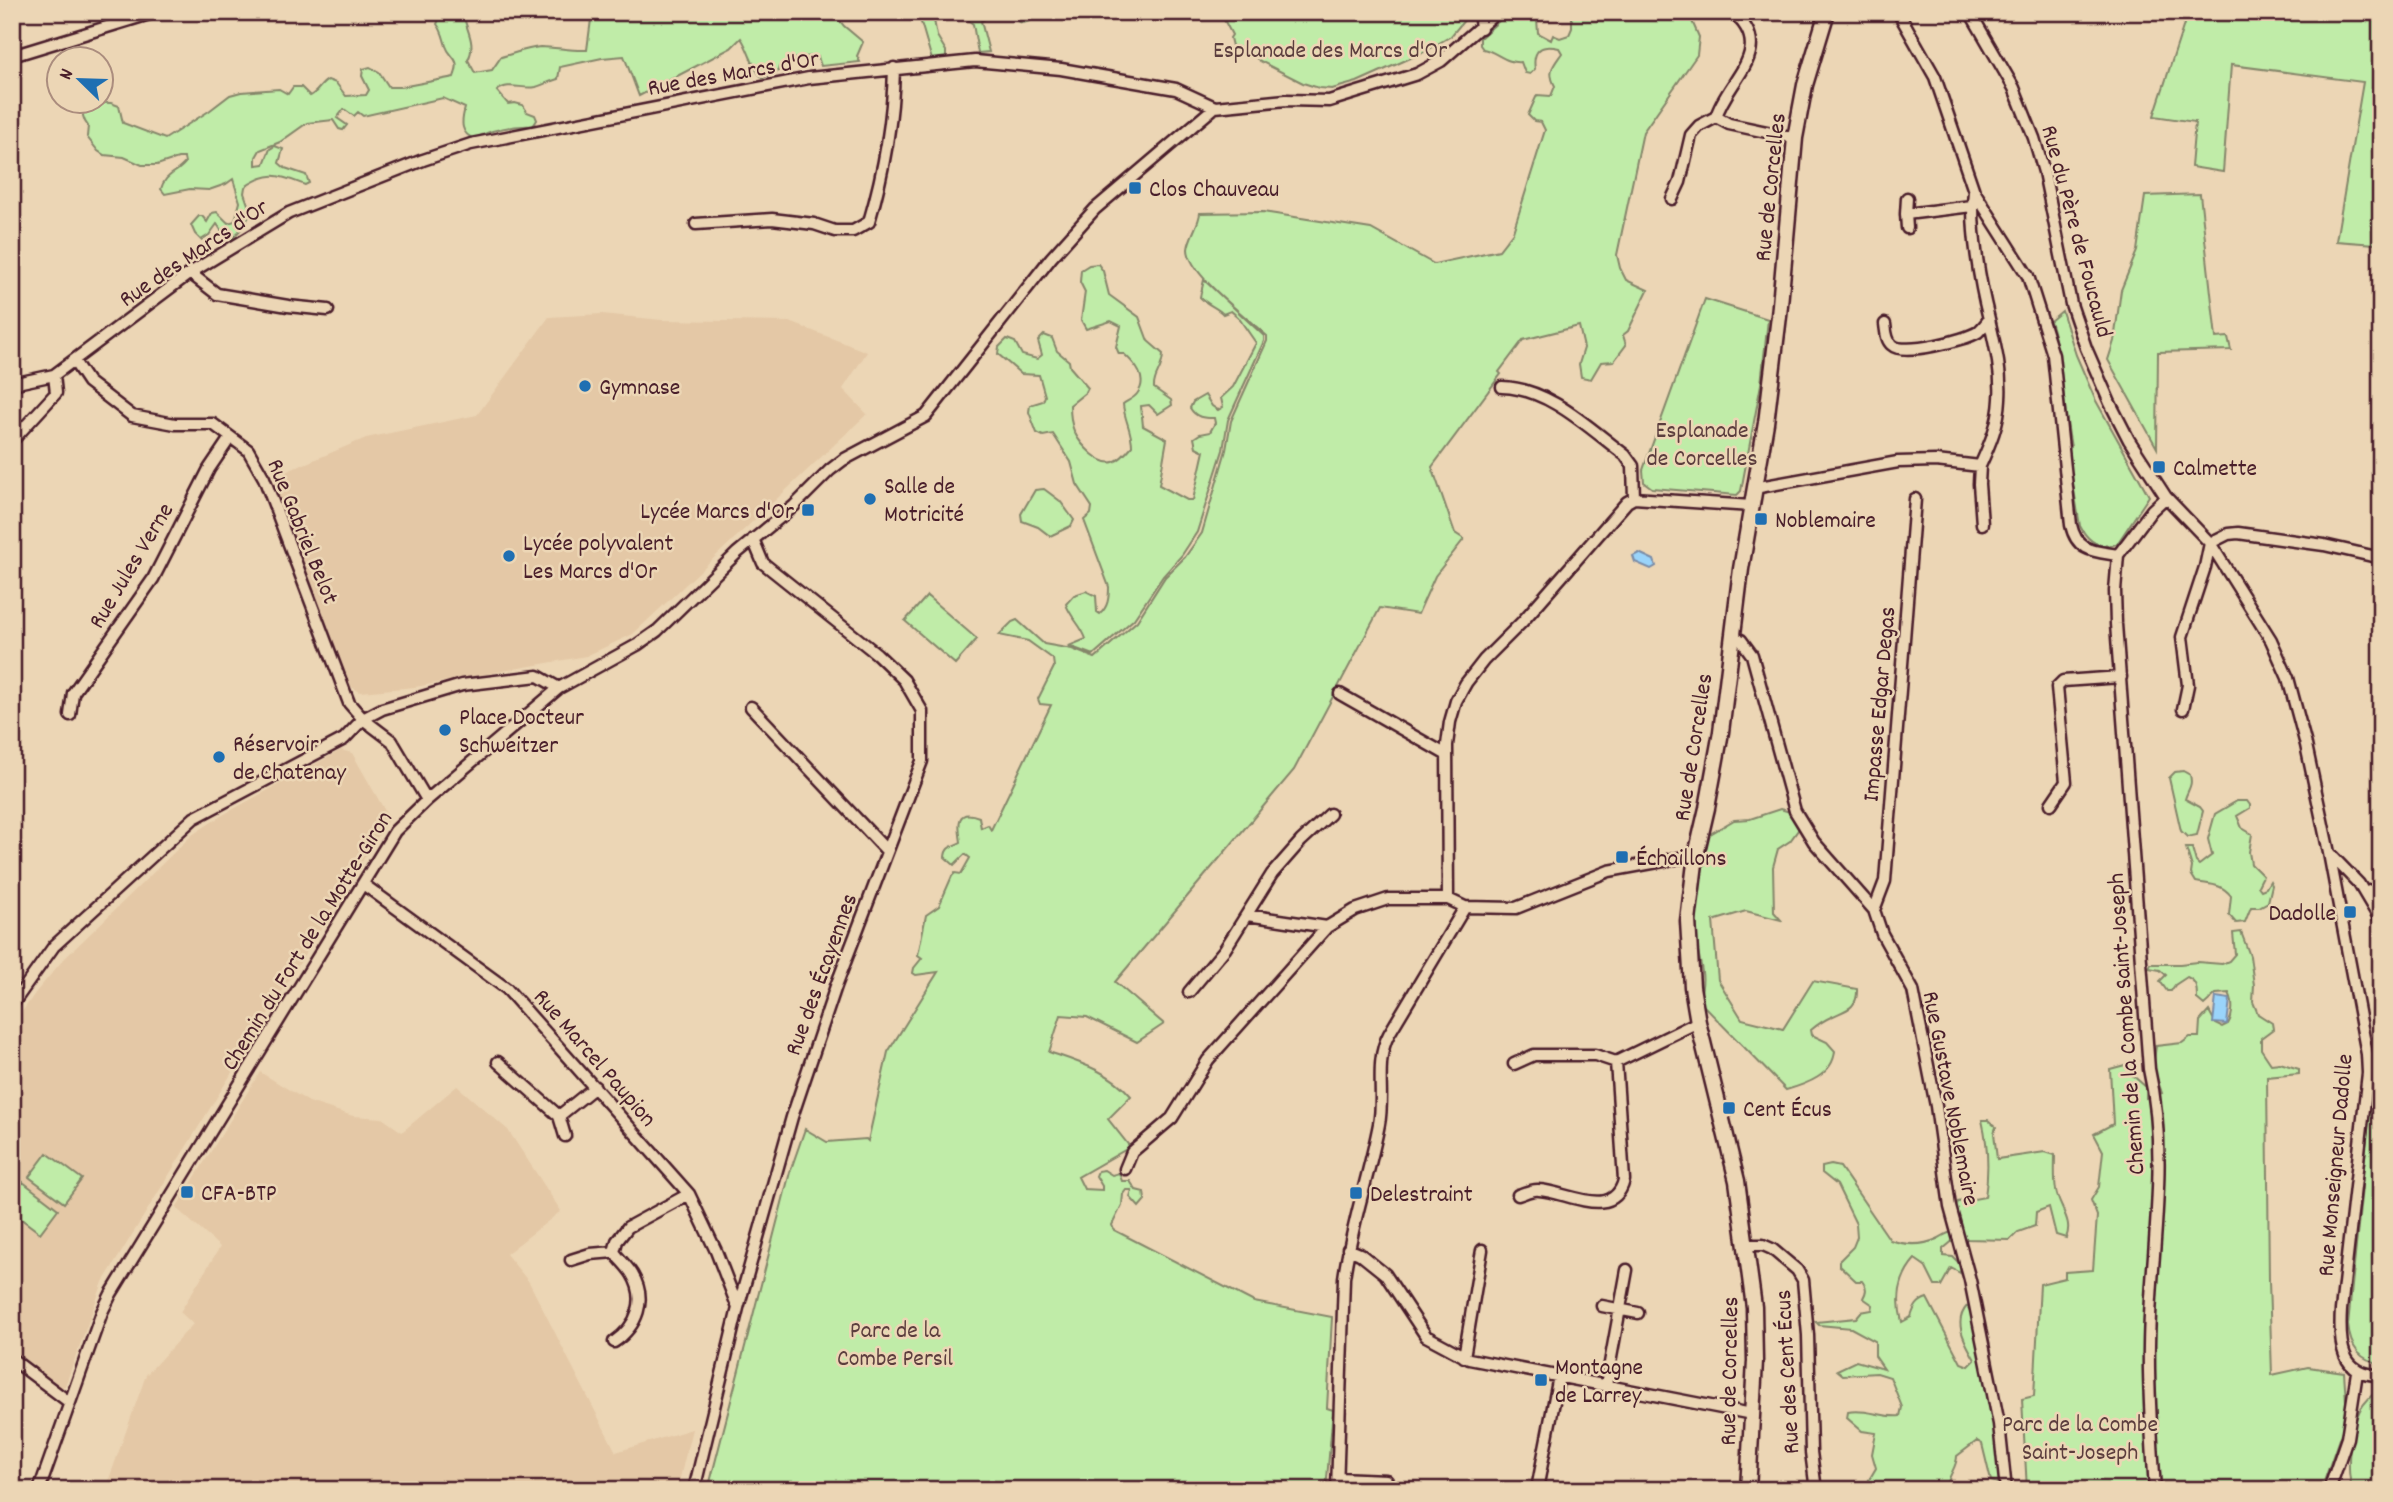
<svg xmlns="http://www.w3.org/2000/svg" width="2393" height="1502" viewBox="0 0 2393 1502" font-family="Dekko,sans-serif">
<rect width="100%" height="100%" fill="#ecd6b5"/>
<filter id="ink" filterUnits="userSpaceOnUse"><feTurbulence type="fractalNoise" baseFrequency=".0143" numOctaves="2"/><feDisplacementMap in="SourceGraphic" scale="14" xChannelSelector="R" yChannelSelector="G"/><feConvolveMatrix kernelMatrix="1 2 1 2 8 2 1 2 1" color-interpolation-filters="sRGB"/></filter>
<g filter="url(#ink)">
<path fill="#e4c8a6" d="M602,314L662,320L790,322L867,352L843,389L867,414L633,634L586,656L415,687L360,692L350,686L271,478L366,438L477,415L549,317Z
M341,750L352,753L389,818L103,1282L65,1386L57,1389L12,1355V1026L36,992L63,960L192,835L221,816Z
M260,1072L309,1102L353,1116L382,1118L402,1132L457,1086L508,1130L561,1211L506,1254L529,1282L616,1452L692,1429L677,1490H129L108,1482L146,1375L193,1324L180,1312L220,1247L176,1208Z"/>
<path fill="#c0eca8" stroke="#85866a" stroke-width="2" d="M442,12L463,13C466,30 477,43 468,60L475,73L492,70L501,57C513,54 527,48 540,47C556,47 571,51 587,50L592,12H833L844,26L863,42L857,56L860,62L821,66L818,57C803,55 791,58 779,67L778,71L763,78C751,67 750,51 741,38L731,48L639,96L624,56L602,58L560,67L558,79C550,81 543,85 536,87C522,90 509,81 497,91L508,104L515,103L523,105L527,112L535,115L537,120L533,126C516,125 489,129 475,139C460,134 461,122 465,108L443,98L363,116L358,112L354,116L344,109L337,118L347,125L343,130L339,129L333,120L307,123L280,142L260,150L256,157V165L264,164L270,149L275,146L283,149L279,163L285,168L306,175L309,183L305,185C279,175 270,170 245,187L244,193L251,213L243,227L232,239L225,236L217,224L209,235L201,240L195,234L191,225L199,216H202L207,222L212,213L217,212L228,223L235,221L240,202L233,179L226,184L209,190L190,189L165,194L161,189C165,174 176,174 185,163L184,158H178L157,165H142L124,157L104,155L98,151L87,137L88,126C81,117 83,112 83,102L111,103L119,106L123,123L165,139L209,111L230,95L241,92L279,89L288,94L293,87H301L310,96C318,92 320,84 328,80L336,83L346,96L366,95L369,90L362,76L363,69L370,67L379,72L389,87H401L454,77C462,57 450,59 446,46C443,37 443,32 437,24Z
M918,12H955L954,15L944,17L933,15L937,36L946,51V58L932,60Z
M964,12H989V17L981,21L989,52L978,53L973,24L968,20L970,16Z
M992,12H1031L1029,21C1019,26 1017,19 1009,14L995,16Z
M1220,12H1471L1451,36L1424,52L1357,82L1332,89L1319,88L1303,83L1260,61L1246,50L1232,46L1230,38L1232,35Z
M1509,12H1539L1537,19L1538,33L1551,40L1553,35L1560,38L1569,35L1572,28V12H1688L1699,37L1697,55L1643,132L1617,255L1620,268L1626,280L1648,290L1628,331L1623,335L1626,345L1614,361L1601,362L1591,379L1581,377L1579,364L1584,348L1579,326L1523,340L1499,372L1501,374L1432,467L1455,533L1464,539L1435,576L1418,614L1380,608L1294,770L1115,982L1164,1024L1137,1042L1087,1017L1061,1015L1049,1052C1078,1062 1110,1071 1131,1096L1108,1119L1130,1147L1078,1177L1084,1189L1102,1190V1186L1096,1176L1098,1171L1104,1170L1112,1175L1119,1173L1122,1181H1130L1136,1190L1144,1192L1145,1200L1139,1207L1130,1197L1132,1190H1126L1123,1194L1122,1205L1112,1225L1114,1230L1254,1302L1332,1317L1327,1408L1333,1410L1326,1490H708L790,1172L805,1129L827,1142L866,1139L868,1141L888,1052L938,972L916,975L913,973L914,968L922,958L918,955L926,915L939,906L952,876L955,873L961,874L970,858L965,854L954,865L945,857C946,846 952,847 961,842C959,828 954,807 979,817L981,828L988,825L991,830L1051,705L1040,704L1038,699L1054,667L1053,659L1028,641L999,635L1012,622L1017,620L1044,644L1072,649L1095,658L1137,621L1165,577L1185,557L1202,533L1226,450L1231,421L1267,341V336C1248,318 1188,274 1188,249C1189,237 1199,225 1200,213L1263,212L1371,229L1434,264L1499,250L1513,232L1545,130L1541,122L1534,121L1528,115L1537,95L1551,96L1555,86C1547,71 1553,66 1562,53L1559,48C1541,44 1532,50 1535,69L1530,74L1525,73L1521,62C1506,64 1496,51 1483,49L1480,45V38Z
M2188,12H2381V247L2375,244L2336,241L2363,82L2231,65L2223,172L2191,167L2195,122L2154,116Z
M2200,194L2216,338L2228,337L2231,350L2158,352L2157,448L2108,360L2114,341L2121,290L2137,251L2145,196Z
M1098,264L1103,271L1109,295L1139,317L1148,341L1163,354C1163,370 1153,375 1154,388L1171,400L1172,405L1158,414L1149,405L1141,406L1143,426L1167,439L1159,485L1187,500H1193L1204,451L1196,447L1194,438L1200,434L1210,432L1215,423L1214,418C1203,418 1196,418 1190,408L1193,402L1205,395L1212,406L1218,410L1223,407L1221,398L1233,387L1256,343L1238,317L1231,311L1223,314C1217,307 1207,305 1200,297L1204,280L1264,336V341L1228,420L1223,450L1197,532L1182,555L1163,576L1134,619L1093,655L1069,646L1086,639C1082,626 1070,617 1066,604L1074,595L1086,591L1096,596L1097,612L1100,614C1108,607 1109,598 1109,587L1084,520L1091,514L1092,507L1077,484L1071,462L1053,434L1043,436L1037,433L1029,412L1030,405L1043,401L1045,396L1039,375L1021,374L998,354L999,347L1007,339L1015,342L1022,355L1037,359L1042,355L1038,341L1044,335L1052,338L1057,351L1069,361L1070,367L1088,388L1086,392L1070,405C1070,428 1075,439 1092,454C1110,469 1118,463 1132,446C1132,431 1124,419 1123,404C1127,401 1134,398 1137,394C1149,379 1135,364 1124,354H1119L1116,347L1121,326L1111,321L1086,329L1081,320L1085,292L1080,282L1081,270L1089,265Z
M1705,299L1768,319L1761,384L1741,491L1737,495L1652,488L1644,482L1643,470Z
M2062,311L2076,355L2095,399L2149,496L2117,544C2100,549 2088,542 2080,526L2068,454L2069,448L2071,447C2063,405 2063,362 2050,321Z
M1044,489L1060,501L1074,520L1071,526L1050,536L1038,527L1022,521L1021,514L1035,490Z
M927,596L977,639L955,664L905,621Z
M2183,771L2190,775C2193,786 2188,789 2185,799L2200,807L2203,811L2197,835L2187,837L2181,831L2169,778L2175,772Z
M2237,801H2247L2250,805V808L2237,816L2242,828L2252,834L2249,852L2251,864L2263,876L2258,886L2261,890L2266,888L2270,881L2272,885L2268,902L2259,907H2251L2245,922L2236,923L2229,915L2231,896C2221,883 2210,885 2196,882L2191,874L2192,867L2186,848H2192L2196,862L2199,865L2212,855L2208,839L2215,814Z
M1780,809L1797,814L1801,820L1798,830L1790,841L1778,849L1773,867L1774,912L1781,920L1746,911L1713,921L1718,980L1742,1019L1783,1029L1813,981L1857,989C1858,1009 1845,1010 1831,1017C1824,1020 1817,1025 1811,1030L1812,1035L1827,1042L1835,1051C1833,1075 1807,1084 1786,1090L1699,1001C1707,971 1699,968 1697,941C1695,906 1699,870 1707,836L1734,820L1750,819Z
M2241,932L2250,956L2254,985L2253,1002L2258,1014L2272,1023L2273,1029L2261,1038V1049L2271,1064L2280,1063L2299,1069V1074L2267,1077L2269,1281L2272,1375L2308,1367L2344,1372L2347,1416L2321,1490H2027L2022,1399L2034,1396L2040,1284L2065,1278V1272L2093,1270L2097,1216L2091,1200L2099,1187L2103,1151L2094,1134L2113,1124L2110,1069L2125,1065L2131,1074L2146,1087V1098L2162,1093L2153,1067L2156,1046L2182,1043L2190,1037H2199L2200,1021L2209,1011L2216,1024L2222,1027L2228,1024C2233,1016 2234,1002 2229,993L2216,994L2204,1005L2197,999C2197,989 2197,981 2187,977L2175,985L2171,991H2167L2160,981L2166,975L2160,970L2149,968L2151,964H2180L2197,962L2222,964L2229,961L2235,954L2233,933Z
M2381,1077V1363C2359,1361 2350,1346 2348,1325L2371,1098Z
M1982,1120H1988L1996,1127L1994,1133L1997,1159L2045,1152L2055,1155C2055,1167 2054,1178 2056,1190C2058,1207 2074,1220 2066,1238L2056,1235L2049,1207L2036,1212L2035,1226L2018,1232L2010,1240L1965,1239L1955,1210L1958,1202L1985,1197C1989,1171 1988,1145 1982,1120Z
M47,1153L82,1179L64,1203L29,1177Z
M1831,1165L1840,1167L1890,1240C1905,1245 1922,1246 1937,1239C1944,1236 1945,1233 1953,1232L1955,1239L1943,1249V1256L1953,1257L1961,1265L1960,1273L1951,1268L1941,1286H1935L1925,1266L1915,1259C1899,1277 1896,1299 1902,1322L1911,1317C1914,1308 1917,1301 1927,1298L1961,1363L1969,1366L1975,1360C1966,1343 1952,1323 1967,1306L1977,1322L1996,1418L2008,1455L2003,1477L1998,1483L1991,1481L1982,1444L1977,1441L1957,1456C1957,1469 1946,1476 1948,1490H1863L1876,1468L1872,1454L1876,1433L1862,1431L1847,1418L1848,1412C1865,1408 1883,1418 1900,1416L1902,1407L1890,1377L1877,1373L1843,1375L1837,1370L1856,1361L1884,1369L1875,1356V1341L1851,1328L1819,1325L1816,1322L1856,1318L1861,1312L1872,1310L1873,1305L1863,1298C1867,1291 1867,1288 1862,1281H1856L1839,1265V1261L1853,1247L1857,1237L1856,1224L1837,1185L1822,1173V1167Z
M23,1182L58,1209L40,1233L12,1212V1197Z
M2381,1386V1490H2353C2345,1472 2350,1430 2359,1412C2363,1402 2374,1394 2381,1386Z"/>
<path fill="#9ad4fa" stroke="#7a8ca7" stroke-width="2" d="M1639,553L1654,560L1656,566L1651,569L1635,562L1633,556Z
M2216,997L2230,999L2227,1024L2213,1023Z"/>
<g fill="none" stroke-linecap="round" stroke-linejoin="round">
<g stroke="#4a1f2b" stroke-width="15">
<path id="minor" d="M1479,12L1481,28
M1732,12C1778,50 1727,79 1716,117L1729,124L1795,138
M1898,12L1935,77L1974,191L2028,276L2053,355L2071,525C2077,552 2094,551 2118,555L2152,510L2166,497
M1970,12L2014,88L2034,138L2044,172L2071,304L2086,348L2110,403L2129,440L2166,497L2210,543L2271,640L2288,678L2306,745L2329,853L2367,1054L2368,1073L2341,1310C2339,1342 2340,1376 2381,1375
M12,56L156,12
M1907,198L1906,214L1972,206
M1672,199L1680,182L1691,135L1699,126L1716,117
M1906,214L1907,228
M696,224L772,219L814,224L835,231H853L869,222C884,171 893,121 894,68
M190,273L217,294L288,306L328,310
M1885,324C1886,331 1886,340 1892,345C1903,356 1965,340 1978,332C1982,328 1986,324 1989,319
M74,361L88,382L132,416L175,424H213L248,450L264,478L349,703L363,719L392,741L427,800
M12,384L54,375L190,273L289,213L423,160L471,144L809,78L975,61L1061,69L1176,89L1215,107L1286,100L1329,101L1417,74L1441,61L1497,12
M1502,387C1549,388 1589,428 1625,455L1633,466L1634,498
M12,441L56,393L54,375
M1980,466L1979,484L1982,524
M1754,488L1898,462L1936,461L1980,466C1990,444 1999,423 2000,399C2002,372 1995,345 1989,319C1980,284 1970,227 1974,191
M2210,543L2228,534L2238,533L2324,545L2381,558
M2118,555L2115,591L2116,624L2149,1069C2170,1161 2150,1253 2149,1346C2148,1393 2152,1442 2155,1490
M1731,637L1741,640L1752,655L1795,811L1814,842L1874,910L1882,934L1913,990L1936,1106L1950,1207L1970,1280L1999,1424L2006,1490
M1340,694L1447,755
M751,707L887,851
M2183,709L2188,685L2182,637L2205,567L2210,543
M70,715L73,693L153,579L209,469L230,438
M2051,804L2066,782L2057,687L2063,681L2121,677
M2330,854L2359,884L2381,921
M363,884L507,989L689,1194L716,1251L738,1308
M2365,893L2381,886
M1448,899L1447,745L1450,722L1456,701L1466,683L1484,660L1522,622L1627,502L1634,498L1751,506
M1874,910L1885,881L1915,499
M1247,915L1327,927
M1189,992L1225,949L1272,874L1301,841L1330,814
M12,1005L54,946L194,818L344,739L363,719L382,709L462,685L538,676L559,688
M498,1062L559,1116L595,1087
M1514,1064L1534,1055H1595L1616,1062L1698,1022
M559,1116L565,1136
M1125,1169L1132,1152L1172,1118L1208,1060L1327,927L1355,910L1388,899H1448L1465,907L1516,908L1609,871L1696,855
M1518,1195C1525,1193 1532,1189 1539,1190C1568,1192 1614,1221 1624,1180L1616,1062
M1747,1245H1763L1772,1249L1797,1270L1803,1280L1808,1335L1811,1452L1816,1490
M1348,1249L1360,1254L1385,1274L1426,1336L1469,1359L1752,1414
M614,1252C619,1259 627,1266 632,1274C648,1300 637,1326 614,1342
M614,1252L617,1241L628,1227L689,1194
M571,1260L590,1254L614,1252
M1602,1306L1638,1313
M1464,1357L1482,1250
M12,1359L69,1402
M1606,1385L1627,1270
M1338,1478L1386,1480L1394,1490
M39,1490L102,1312L111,1294L395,831L427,800L559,688L637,645L657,631L737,553L794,506L830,470L843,460L926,416L1051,258L1095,209L1215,107
M694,1490L738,1308L792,1117L836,986L922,761V711L904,680L877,654L763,563L753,539
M1337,1490L1344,1278C1351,1226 1369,1176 1379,1124C1385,1094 1374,1062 1389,1034L1465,907
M1545,1490L1537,1489L1559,1376
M2329,1490L2347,1438L2357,1372"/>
</g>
<g stroke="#4a1f2b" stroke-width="19">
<path id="secondary" d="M1748,1490L1755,1361L1754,1307L1737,1181L1698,1022L1692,987L1688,921L1696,855L1707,808L1721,732L1741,569L1766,423L1779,316L1795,138L1805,85L1827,12"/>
</g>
<use href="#minor" stroke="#ecd6b5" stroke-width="10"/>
<use href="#secondary" stroke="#ecd6b5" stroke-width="14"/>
</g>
</g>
<g fill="#1f6fb2" stroke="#ecd6b5" stroke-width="2.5">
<rect x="1128" y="181" width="14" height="14" rx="3.5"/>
<circle cx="585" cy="386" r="7"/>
<rect x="2152" y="460" width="14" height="14" rx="3.5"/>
<circle cx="870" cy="499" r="7"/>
<rect x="801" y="503" width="14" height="14" rx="3.5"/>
<rect x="1754" y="512" width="14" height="14" rx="3.5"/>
<circle cx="509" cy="556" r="7"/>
<circle cx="445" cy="730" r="7"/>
<circle cx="219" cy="757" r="7"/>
<rect x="1615" y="850" width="14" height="14" rx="3.5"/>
<rect x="2343" y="905" width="14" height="14" rx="3.5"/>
<rect x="1722" y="1101" width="14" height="14" rx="3.5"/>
<rect x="180" y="1185" width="14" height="14" rx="3.5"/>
<rect x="1349" y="1186" width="14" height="14" rx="3.5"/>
<rect x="1534" y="1373" width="14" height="14" rx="3.5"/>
</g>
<g text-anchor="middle" stroke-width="5" stroke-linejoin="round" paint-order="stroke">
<g font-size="24" fill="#5c3e3e" stroke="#ecd6b5">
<text x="1330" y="57">Esplanade des Marcs d'Or</text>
<text x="1702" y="437">Esplanade<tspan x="1702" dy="28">de Corcelles</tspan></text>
<text x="895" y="1337">Parc de la<tspan x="895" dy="28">Combe Persil</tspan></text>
<text x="2080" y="1431">Parc de la Combe<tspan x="2080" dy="28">Saint-Joseph</tspan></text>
</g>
<g font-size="24" fill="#4a1f2b" stroke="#ecd6b5">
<text transform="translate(733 72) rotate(-10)" y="8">Rue des Marcs d'Or</text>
<text transform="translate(1769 187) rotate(-84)" y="8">Rue de Corcelles</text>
<text transform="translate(2078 231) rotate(75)" y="8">Rue du Père de Foucauld</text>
<text transform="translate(193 252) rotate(-34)" y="8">Rue des Marcs d'Or</text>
<text transform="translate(304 531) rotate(68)" y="8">Rue Gabriel Belot</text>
<text transform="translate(130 565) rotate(-59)" y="8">Rue Jules Verne</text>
<text transform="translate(1878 704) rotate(-85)" y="8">Impasse Edgar Degas</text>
<text transform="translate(1692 747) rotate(-81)" y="8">Rue de Corcelles</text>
<text transform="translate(306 940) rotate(-58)" y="8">Chemin du Fort de la Motte-Giron</text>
<text transform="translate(820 974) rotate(-70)" y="8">Rue des Écayennes</text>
<text transform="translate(2125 1024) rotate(-94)" y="8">Chemin de la Combe Saint-Joseph</text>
<text transform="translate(596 1057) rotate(49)" y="8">Rue Marcel Paupion</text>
<text transform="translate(1952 1098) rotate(79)" y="8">Rue Gustave Noblemaire</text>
<text transform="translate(2334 1165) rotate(-85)" y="8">Rue Monseigneur Dadolle</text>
<text transform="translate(1728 1371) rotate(-89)" y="8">Rue de Corcelles</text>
<text transform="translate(1786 1372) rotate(-93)" y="8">Rue des Cent Écus</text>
</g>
<g font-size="24" fill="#4a1f2b" stroke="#ecd6b5" text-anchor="start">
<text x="1149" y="196">Clos Chauveau</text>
<text x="599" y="394">Gymnase</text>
<text x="2173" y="475">Calmette</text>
<text x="884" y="493">Salle de<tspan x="884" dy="28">Motricité</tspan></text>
<text x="794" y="518" text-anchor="end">Lycée Marcs d'Or</text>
<text x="1775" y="527">Noblemaire</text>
<text x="523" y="550">Lycée polyvalent<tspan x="523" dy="28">Les Marcs d'Or</tspan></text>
<text x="459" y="724">Place Docteur<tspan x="459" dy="28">Schweitzer</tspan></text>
<text x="233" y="751">Réservoir<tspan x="233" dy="28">de Chatenay</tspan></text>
<text x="1636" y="865">Échaillons</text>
<text x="2336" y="920" text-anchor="end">Dadolle</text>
<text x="1743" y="1116">Cent Écus</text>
<text x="201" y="1200">CFA-BTP</text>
<text x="1370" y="1201">Delestraint</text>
<text x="1555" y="1374">Montagne<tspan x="1555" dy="28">de Larrey</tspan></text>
</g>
</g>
<rect width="2393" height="1502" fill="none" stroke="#ecd6b5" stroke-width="42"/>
<rect x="21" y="21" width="2351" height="1460" fill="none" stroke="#4a1f2b" stroke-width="2.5" filter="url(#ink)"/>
<g transform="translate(80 80) rotate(293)"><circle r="33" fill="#ecd6b5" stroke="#ab8d7e" stroke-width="2"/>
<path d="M0-5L12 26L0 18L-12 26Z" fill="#1f6fb2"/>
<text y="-10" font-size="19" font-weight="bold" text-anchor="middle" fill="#4a1f2b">N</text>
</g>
</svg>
